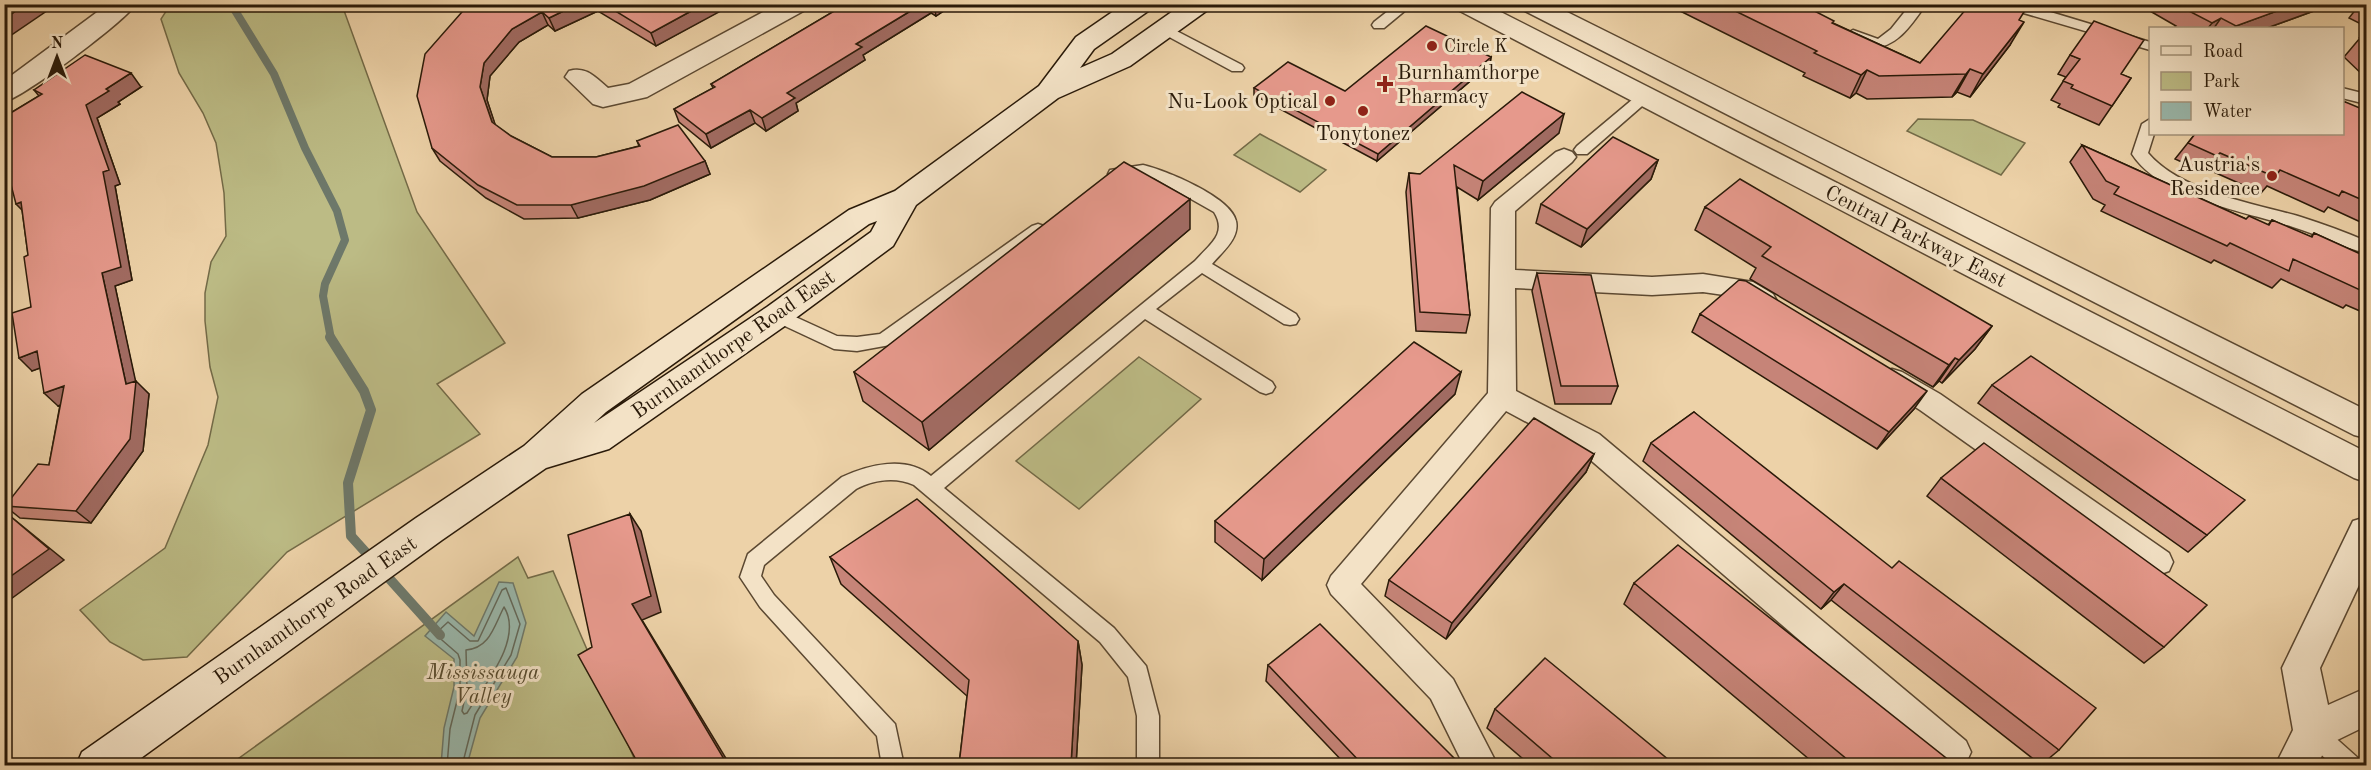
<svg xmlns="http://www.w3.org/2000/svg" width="2371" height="770" viewBox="0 0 2371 770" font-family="'Old Standard TT',serif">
<rect width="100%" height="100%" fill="#edd2a8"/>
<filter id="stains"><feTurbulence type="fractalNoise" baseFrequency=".00333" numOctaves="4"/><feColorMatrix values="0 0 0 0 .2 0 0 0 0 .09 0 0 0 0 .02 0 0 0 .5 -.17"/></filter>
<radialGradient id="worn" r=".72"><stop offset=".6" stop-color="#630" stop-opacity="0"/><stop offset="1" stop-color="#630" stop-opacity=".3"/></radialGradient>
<path fill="#bcbb85" stroke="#736a47" stroke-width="1.5" d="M170,5H342L417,212L505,343L437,384L480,434L287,552L187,657L143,660L110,642L80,610L165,548L208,445L218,397L210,367L205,321V293L211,262L226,236L224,193L216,143L203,113L179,73L161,19Z
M1918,119L1973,120L2025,143L2001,175L1907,131Z
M1260,134L1326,170L1300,192L1234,155Z
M1139,357L1201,399L1079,509L1016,461Z
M518,557L528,578L553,571L637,765L228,766Z"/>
<path fill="#99b7ab" stroke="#6d786a" stroke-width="1.5" d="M499,582L513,583L526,623L517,657L480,718L467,765H441L444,728L454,687V659L425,636L446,612L474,636Z"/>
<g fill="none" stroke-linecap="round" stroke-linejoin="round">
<path stroke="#62685a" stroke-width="1.5" d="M504,607C524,639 484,685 467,713L464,714L462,711L467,688L466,650C490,648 494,626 504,607Z
M447,766L450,729L460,689V660L458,654L435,634L448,622L470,641H478L502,590L506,588L520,624L511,655L475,715L462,766"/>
<path stroke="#6d786a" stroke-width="8" d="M231,4L274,74L305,148L337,211L345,240L325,284L323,296L331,339"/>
<path stroke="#6d786a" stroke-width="10" d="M330,337L364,391L371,410L348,483L351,536L440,635"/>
<g stroke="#5b4831" stroke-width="3">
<path id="service" d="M1397,4H1413L1384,28H1374L1372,25L1374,22Z
M1911,4H1926C1912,24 1894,53 1867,46C1859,43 1851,40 1846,34L1853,30L1878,39L1891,29Z
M2001,4H2024L2150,42V50L2003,7Z
M1165,25L1242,65L1244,68L1242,71H1232L1160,32L1158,29L1160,26Z
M2342,88L2366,94V104L2342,98Z
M1644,92L1651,97L1649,100L1587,154H1577L1574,150L1577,146L1639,94Z
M2150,119V134H2154L2148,153C2181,192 2253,203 2301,217C2323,224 2345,232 2366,241V253C2342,247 2317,234 2293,227C2245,211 2161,199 2132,154L2142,124Z
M1143,165C1165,170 1231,197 1236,221C1240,238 1222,252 1212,264L1296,314L1299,319L1296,324L1290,325L1284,324L1202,273L1156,309L1272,382L1275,387L1272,392L1266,394L1260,392L1145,319L944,488L1114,628L1146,666L1159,716V766H1137V716L1128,677L1100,642L914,485C895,476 873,480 856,489L764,565L761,576L774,595L895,724L904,766H882L877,736L760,607L740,577L748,554L842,477C868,465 906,455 931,476L1195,261C1209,245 1228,234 1214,212L1154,178C1139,174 1125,182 1110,178L1108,174L1110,170Z
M1038,224L1044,226L1046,230L1044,234L890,345L857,351L834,349L772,320L769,315L772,310L778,309L837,336L857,337L880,334L1032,226Z
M2313,722L2321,725L2358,758L2361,766H2333L2305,739L2302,732L2305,725Z"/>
</g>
<g stroke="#5b4831" stroke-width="3">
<path id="pedestrian" d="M1564,149L1572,152L1576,157L1572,162L1515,211V270L1652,277L1703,274L1753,282L1773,294L1777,301L1773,308L1764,310L1738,297L1703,292L1652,295L1515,288L1516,391L1599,434L1966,741L1971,752L1966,763L1960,766L1942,763L1579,450L1506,411L1361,584L1453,679L1498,766H1464L1431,699L1331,594L1327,585L1331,576L1488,393L1491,208L1495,202L1556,152Z
M1892,369L1902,372L1940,394L2169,553L2173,562L2169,571L2158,575L2147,571L1920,410L1882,386L1879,379L1882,372Z"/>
</g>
<g stroke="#5b4831" stroke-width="3">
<path id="minor" d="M108,4H136C124,22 24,97 4,102V81Z
M778,4H810L807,9L647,97L603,107L593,104L565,77L569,71C586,66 595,77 608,88L629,84Z"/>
</g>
<g stroke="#5b4831" stroke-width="3">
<path id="tertiary" d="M1453,4H1485L2366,452V482L2354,478L1456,9Z
M1518,4H1551L2366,410V438L2354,435L1521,9Z
M2366,517V570L2320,668L2328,705L2366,688V726L2327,745L2317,766H2275L2293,730L2282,668L2353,521Z"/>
</g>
<g stroke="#2a1a09" stroke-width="3">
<path id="secondary" d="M1124,4H1154L1151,9L1094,49L1080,68L1112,54L1183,4H1212L1209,9L1130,66L1058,98L916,205L893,246L789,323L609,449L546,468L442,540L130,766H76L82,752L416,518L524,446L582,394L849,210L895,191L1039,86L1076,37ZM877,221L871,232L767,307L594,423L606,412L869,224Z"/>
</g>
<use href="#service" fill="#f3e2c6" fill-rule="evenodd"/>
<use href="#pedestrian" fill="#f3e2c6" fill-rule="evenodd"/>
<use href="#minor" fill="#f3e2c6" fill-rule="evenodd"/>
<use href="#tertiary" fill="#f3e2c6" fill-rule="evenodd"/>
<use href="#secondary" fill="#f3e2c6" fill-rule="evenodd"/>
</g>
<path fill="#c68478" stroke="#2a1a09" stroke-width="1.5" d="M417,4H732L656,46L598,11L555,31L548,25L519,42L490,76L487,100L495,125L511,136L552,157H596L639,146L637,141L705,161L710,174L650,200L578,218L524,219L486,198L440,161L432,148L462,11Z
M846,4H954L936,16L931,13L863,55L865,60L796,103L798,111L766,131L755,123L711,148L679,122L674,109L713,88L711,84Z
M1666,4H1801L1833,23L1920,63L1971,9L2020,21L2010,45L1970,97L1957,92L1952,97L1867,99L1856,93L1850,98L1803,76L1805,73Z
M2143,4H2333L2267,28H2174L2176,26L2143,7Z
M2360,4H2367V27L2349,18Z
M2360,38H2367V79L2344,57Z
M2070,55L2131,78L2099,125L2058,107L2060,104L2051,100L2066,77L2058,74Z
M1491,57L1490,64L1377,161L1254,95V88L1345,91Z
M141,87L118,102L120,104L97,118L120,184L115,186L132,280L115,286L135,381L149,394L143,451L91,523L20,518L5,506L49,465L60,405L58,406L40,368L32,371L31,307L28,255L22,210L11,186L4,183V117L39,96L34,90Z
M2367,111V225L2328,207L2324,212L2267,186L2261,193L2207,169L2204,172L2175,159L2195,134Z
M1559,133L1478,200L1457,187L1470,315L1466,333L1416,331L1406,192L1409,173L1420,174Z
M2082,145L2246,219L2268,225L2272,220L2311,237L2314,233L2367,257V314L2346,305L2343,308L2281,279L2272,288L2214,260L2211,263L2101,211L2105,205L2093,199L2070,162Z
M1658,160L1651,179L1581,247L1536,223L1541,204Z
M1705,207L1992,326L1975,349L1942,383L1939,381L1933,387L1750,279L1756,268L1695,230Z
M1190,229L929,450L863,401L854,372Z
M1537,273L1618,386L1611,404H1555L1532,291Z
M1700,314L1914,409L1877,449L1692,332Z
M1992,385L2207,535L2188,552L1978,403Z
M1455,394L1262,580L1215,542V521Z
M1694,412L2059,750L2041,765L1831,600L1821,609L1643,461L1651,443Z
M1594,454L1586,472L1446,639L1385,596L1389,580Z
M1941,478L2164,647L2144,663L1927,496Z
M830,557L1078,641L1082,665L1076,765H959L967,696L841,584Z
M1634,583L1955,765H1816L1624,604Z
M1268,665L1461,765H1346L1266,681Z
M1495,709L1675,765H1530L1487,728Z"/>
<path fill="#a16b62" stroke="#2a1a09" stroke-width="1.5" d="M26,4H48L51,8L4,40V19Z
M578,4H595L598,11L555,31L549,18Z
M704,4L732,5L656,46L651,33Z
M922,4H930L931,13L863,55L865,60L796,103L798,111L766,131L762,118L787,93L856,44Z
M934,4H954L936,16Z
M2296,4H2333L2267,28H2234L2236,26Z
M542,12L548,25L519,42L490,76L487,100L499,136L492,122L480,87L484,63L512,29Z
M2221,18L2214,28H2208L2212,23Z
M2024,22L2010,45L1970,97L1983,74Z
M1491,57L1490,64L1377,161L1378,154Z
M1970,69L1957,92L1952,97L1966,74Z
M1867,70L1856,93L1850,98L1861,75Z
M131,73L141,87L118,102L120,104L97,118L120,184L115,186L132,280L115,286L136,383V381L149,394L143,451L91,523L76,511L126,384L102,273L86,105L106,89Z
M750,110L755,123L711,148L706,134Z
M1564,114L1559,133L1478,200L1483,181Z
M1658,160L1651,179L1581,247L1587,229Z
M705,161L710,174L650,200L578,218L571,205Z
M1190,199V229L929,450L922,422Z
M21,202L29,217L16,204Z
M1992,326L1975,349L1942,383L1959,360Z
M37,351L51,364L32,371L19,358Z
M1955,358L1939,381L1933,387L1949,365Z
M1461,372L1455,394L1262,580L1264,559Z
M64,386L78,398L58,406L44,393Z
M1927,391L1914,409L1877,449L1889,432Z
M1594,454L1586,472L1446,639L1452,623Z
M4,511L64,560L4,604Z
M630,514L641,531L661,612L642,620L730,765H713L632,604Z
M1844,584L1831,600L1821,609L1834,592Z
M1078,641L1082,665L1076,765H1071Z"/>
<path fill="#e6998c" stroke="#2a1a09" stroke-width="1.5" d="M4,4H26L4,19Z
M469,4H500V7L505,4H578L549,18L542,12L512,29L484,63L480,87L492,122L511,136L552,157H596L640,146L637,141L678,125L705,161L644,186L571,205H517L478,185L432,148L417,96L425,54Z
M604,4H704L651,33Z
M846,4H922L856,44L862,47L787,93L795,98L762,118L750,110L706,134L674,109L715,87L711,84Z
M1721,4H1801L1834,21L1832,23L1920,63L1967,8L1971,9L1975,4H2029L2019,20L2024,22L1983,74L1970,69L1966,74L1879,76L1867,70L1861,75L1814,53L1817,51Z
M2185,4H2296L2236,26L2221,18L2212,23L2187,10L2190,7Z
M2094,21L2144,40L2121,74L2131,78L2112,106L2071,88L2073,85L2063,81L2080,59L2070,55Z
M1426,26L1491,57L1378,154L1254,88L1288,62L1345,91Z
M2360,38H2367V44Z
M85,55L131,73L106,89L109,91L86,105L109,170L103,172L121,267L102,273L126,384L136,381L130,439L76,511L5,506L38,464L49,465L64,386L44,393L37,351L19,358L12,313L31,307L24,257L28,255L21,202L16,204L9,177L4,175V117L42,94L34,90Z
M1522,92L1564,114L1483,181L1454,165L1470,315L1420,312L1409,173L1420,174Z
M2343,101L2367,111V202L2342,191L2339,196L2280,170L2275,177L2220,153L2217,156L2188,143L2195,134H2343Z
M1613,137L1658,160L1587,229L1541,204Z
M2082,145L2246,219L2249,216L2269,225L2272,220L2312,237L2314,233L2367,257V289L2361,286L2360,290L2293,259L2289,271L2230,243L2227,246L2114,194L2119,187L2106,181Z
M1124,162L1190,199L922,422L854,372Z
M1740,179L1992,326L1959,360L1955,358L1949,365L1762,256L1771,247L1705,207Z
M1537,273L1591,275L1618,386H1561Z
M1739,280L1746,281L1927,391L1889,432L1700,314Z
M1414,342L1461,372L1264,559L1215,521Z
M2031,356L2245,500L2207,535L1992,385Z
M1694,412L1892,568L1899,561L2096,708L2059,750L1844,584L1834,592L1651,443Z
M1534,418L1594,454L1452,623L1389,580Z
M1984,443L2207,605L2164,647L1941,478Z
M917,499L1078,641L1071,765H959L969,680L830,557Z
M4,511L49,549L4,581Z
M630,514L651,596L632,604L724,759L713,765H639L578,655L592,647L568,535Z
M1678,545L1955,765H1854L1634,583Z
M1320,624L1461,765H1363L1268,665Z
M1545,658L1675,765H1560L1495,709Z"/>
<g fill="#8f2418" stroke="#f3e2c6" stroke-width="2">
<circle cx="1432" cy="46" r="6"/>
<path d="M1382 75h6v6h6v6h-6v6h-6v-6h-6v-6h6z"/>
<circle cx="1330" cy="101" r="6"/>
<circle cx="1363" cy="111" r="6"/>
<circle cx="2272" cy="176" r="6"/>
</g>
<g text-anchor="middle" stroke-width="6" stroke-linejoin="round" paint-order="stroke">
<g font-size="18" fill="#2a1a09" stroke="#f3e2c6" text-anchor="start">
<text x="1444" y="52">Circle K</text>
</g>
<g font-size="21" fill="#2a1a09" stroke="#f3e2c6" text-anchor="end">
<text x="1397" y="79" text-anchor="start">Burnhamthorpe<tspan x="1397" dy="24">Pharmacy</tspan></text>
<text x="1318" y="108">Nu-Look Optical</text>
<text x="1363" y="140" text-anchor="middle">Tonytonez</text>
<text x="2260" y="171">Austria's<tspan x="2260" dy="24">Residence</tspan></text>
</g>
<g font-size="21" fill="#2a1a09" stroke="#f3e2c6">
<text transform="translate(1916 236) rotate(27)" y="7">Central Parkway East</text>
<text transform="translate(733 344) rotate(-35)" y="7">Burnhamthorpe Road East</text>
<text transform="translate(315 610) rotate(-35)" y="7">Burnhamthorpe Road East</text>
</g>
<g font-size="21" font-style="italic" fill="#564a2e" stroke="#f3e2c6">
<text x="483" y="679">Mississauga<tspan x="483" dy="24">Valley</tspan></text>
</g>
</g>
<rect width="2371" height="770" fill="none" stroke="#edd2a8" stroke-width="24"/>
<rect x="6" y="6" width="2359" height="758" fill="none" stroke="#2a1a09" stroke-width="3"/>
<rect x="12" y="12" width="2347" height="746" fill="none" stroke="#2a1a09" stroke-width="1.5"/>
<rect x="2149" y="27" width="195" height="108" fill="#f3e2c6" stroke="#a3927a" stroke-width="1.5"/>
<rect x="2161" y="46" width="30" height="9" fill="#f3e2c6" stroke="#a3927a" stroke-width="1.5"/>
<text x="2203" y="57" font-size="18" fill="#2a1a09">Road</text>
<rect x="2161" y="72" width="30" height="18" fill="#bcbb85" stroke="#a3927a" stroke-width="1.5"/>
<text x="2203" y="87" font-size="18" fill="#2a1a09">Park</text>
<rect x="2161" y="102" width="30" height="18" fill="#99b7ab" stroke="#a3927a" stroke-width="1.5"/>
<text x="2203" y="117" font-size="18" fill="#2a1a09">Water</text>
<g transform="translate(57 57)" stroke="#f3e2c6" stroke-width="4.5" paint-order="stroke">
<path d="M0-4.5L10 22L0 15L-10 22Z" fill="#2a1a09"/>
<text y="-9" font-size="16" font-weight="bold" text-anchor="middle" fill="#2a1a09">N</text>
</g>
<rect width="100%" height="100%" filter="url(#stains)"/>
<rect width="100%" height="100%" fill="url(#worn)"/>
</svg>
